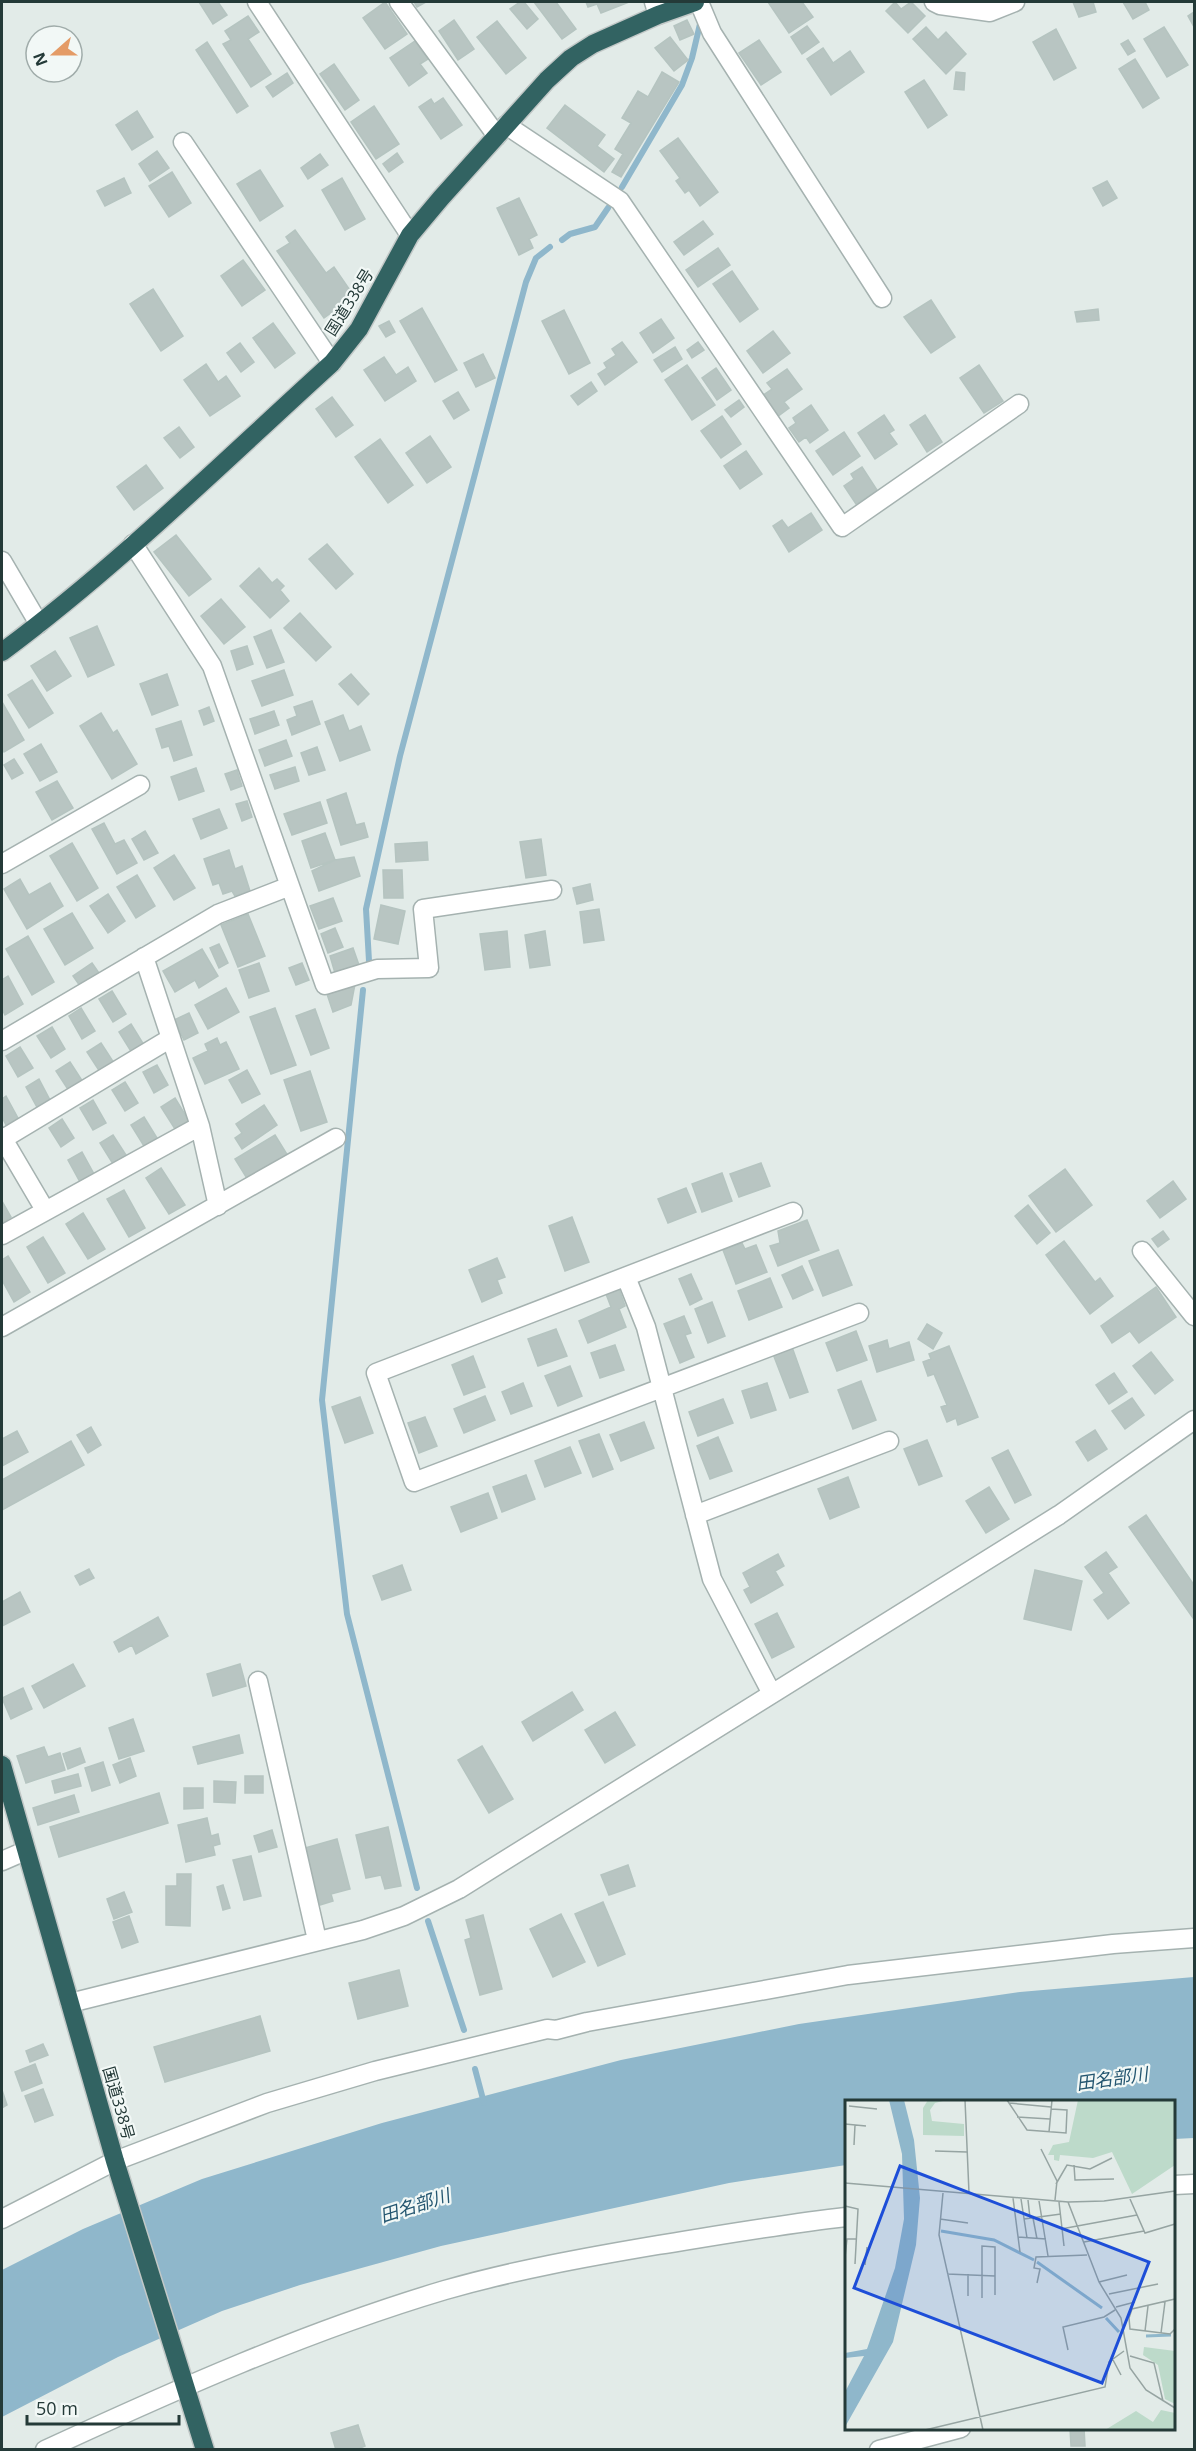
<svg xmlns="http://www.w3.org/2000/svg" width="1196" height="2451" viewBox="0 0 1196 2451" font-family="'Open Sans','Noto Sans JP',sans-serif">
<rect width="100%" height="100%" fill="#e2ebe8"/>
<path fill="#8fb7cb" d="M1194,1977V2138L1174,2139V2102H846V2165L729,2183L441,2246L300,2285L222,2311L118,2357L2,2417V2270L83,2229L202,2179L382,2123L621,2060L799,2024L1020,1992Z"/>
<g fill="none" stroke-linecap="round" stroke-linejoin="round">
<path stroke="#8fb7cb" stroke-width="6" d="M622,187L682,85L692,58L700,24
M562,240L570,234L595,227L608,208
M369,961L366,909L400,756L526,282L536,258L550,247
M363,990L322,1400L347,1614L417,1888
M428,1921L464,2030
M475,2069L484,2103"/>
</g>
<path fill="#b8c5c2" stroke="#b5c4c0" stroke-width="1.5" d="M199,2H218L227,15L213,24Z
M385,2L407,34L385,49L363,18Z
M414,2H426L417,7Z
M520,2H524L538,19L527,29L510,9Z
M534,2H556L576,29L562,39Z
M586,2H629L601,13L597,4L588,7Z
M768,2H802L813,17L789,33Z
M895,2L901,9L911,2L925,16L908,33L886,11Z
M1073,2H1093L1096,12L1079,17Z
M1123,2H1145L1149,10L1133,19Z
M1194,12V27L1188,16Z
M248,16L259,32L248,39L271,74L251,87L223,44L231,40L225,31Z
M454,20L474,49L458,60L439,31Z
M687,20L694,34L680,40L674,26Z
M497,21L526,58L506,74L477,37Z
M807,26L819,42L802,54L791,37Z
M926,27L938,40L946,32L966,54L946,74L913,39Z
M1164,27L1188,65L1167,77L1144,39Z
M1056,29L1076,68L1054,80L1033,42Z
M670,37L688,60L674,71L655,48Z
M759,40L781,72L761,85L739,53Z
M1128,40L1135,51L1128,55L1121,44Z
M415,41L428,59L420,64L427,73L409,86L390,58Z
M207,42L248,106L237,113L196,50Z
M823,48L833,63L850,51L864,72L831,95L807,59Z
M1135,59L1159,98L1143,108L1119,69Z
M334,64L359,100L345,110L320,74Z
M662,72L679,82L621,177L612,172L623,154L615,149L631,123L622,118L638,91L648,97Z
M956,72L965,73L964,90L954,89Z
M287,73L293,83L273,97L266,87Z
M924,80L947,115L928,128L905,92Z
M443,98L462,125L441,139L419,107L431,99L434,104Z
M565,105L605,135L597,146L614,159L604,172L547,128Z
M374,106L399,144L376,159L351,122Z
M137,111L153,137L132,150L116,125Z
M678,138L718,192L700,206L689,190L685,193L676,181L680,178L660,151Z
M157,151L169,168L150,181L139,164Z
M397,153L403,162L389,172L383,164Z
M320,154L328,165L308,179L301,168Z
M260,170L283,206L260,221L237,184Z
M172,172L191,203L169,217L149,186Z
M124,178L131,193L105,206L97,191Z
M342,178L365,219L345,230L322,190Z
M1107,181L1117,198L1103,206L1093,188Z
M519,198L537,235L529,239L533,248L519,255L497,208Z
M703,221L713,234L684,255L674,242Z
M295,230L326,273L334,267L354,296L324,318L277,251L290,243L286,237Z
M718,248L730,265L698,287L686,270Z
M243,260L265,290L242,306L221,276Z
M732,271L758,309L740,322L713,284Z
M153,289L183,336L161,351L130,304Z
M931,300L955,337L931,353L904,317Z
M422,308L457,370L435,382L400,321Z
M1098,309L1099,320L1077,322L1075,312Z
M564,310L590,363L569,374L542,321Z
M661,319L674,338L653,353L640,333Z
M389,321L395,332L386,337L379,326Z
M273,323L295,353L275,368L253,338Z
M773,331L790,353L763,373L747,351Z
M622,342L637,362L605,385L598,374L607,368L604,363L616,355L612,349Z
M698,342L704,350L692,358L687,350Z
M240,343L254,362L241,372L227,353Z
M675,347L682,359L662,372L654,360Z
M483,354L495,378L476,387L464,363Z
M384,357L396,375L408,367L416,381L385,401L364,370Z
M206,364L218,382L226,376L240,396L210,416L184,380Z
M687,365L715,405L692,420L665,380Z
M979,365L1003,401L984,413L960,378Z
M716,368L731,390L717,400L702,378Z
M787,369L802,389L784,402L789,408L777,417L762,396L772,389L767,383Z
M591,382L597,391L578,405L571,396Z
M458,392L469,410L454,419L443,401Z
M332,397L353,425L336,437L316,409Z
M739,400L744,407L731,417L725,410Z
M811,405L828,430L810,443L806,437L799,442L789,428L796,423L793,418Z
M884,415L894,430L889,433L897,444L875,459L858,433Z
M925,415L942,442L927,452L910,425Z
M722,416L741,444L721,458L701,431Z
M179,427L194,447L180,458L164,438Z
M844,432L860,456L833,475L816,451Z
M430,436L451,467L427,483L406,453Z
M380,439L413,485L388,503L355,457Z
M746,451L762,474L740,489L724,466Z
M146,465L163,488L134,510L117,487Z
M862,467L877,490L856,504L844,486L854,479L851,474Z
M811,513L822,530L789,552L773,526L782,520L788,528Z
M176,535L211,579L189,596L154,552Z
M327,544L353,574L336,589L309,559Z
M259,568L272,583L277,579L284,586L280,590L289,601L270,618L240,586Z
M221,599L245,627L224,644L201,616Z
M300,613L331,647L316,661L284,628Z
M97,626L114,665L88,677L70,638Z
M271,630L284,662L267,668L254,637Z
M247,646L253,664L237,670L231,651Z
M55,651L71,676L47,691L31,666Z
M284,670L293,695L262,706L252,681Z
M167,674L178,705L152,715L140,684Z
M351,674L369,694L358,705L339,684Z
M32,680L53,713L29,728L8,695Z
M312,701L320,724L292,735L287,720L297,716L294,707Z
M2,702L24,740L4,752L2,748Z
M209,707L214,721L204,725L199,711Z
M274,711L279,725L255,734L250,719Z
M101,713L113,733L117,730L137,764L112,779L80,726Z
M343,715L349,731L361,726L370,750L340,761L325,722Z
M181,721L192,755L174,761L169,746L162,748L156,729Z
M286,740L292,756L265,766L259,750Z
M41,744L57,772L40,781L24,754Z
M317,747L325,770L309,775L301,753Z
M14,759L23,773L12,779L4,765Z
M295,767L299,781L275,789L270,775Z
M196,768L204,791L179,800L171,777Z
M237,770L242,786L231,790L225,774Z
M57,781L73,808L52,820L36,792Z
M346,793L356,825L364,823L368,837L341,845L327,800Z
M247,801L252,817L242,821L236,804Z
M320,802L327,823L292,835L284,814Z
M219,809L227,828L201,839L193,819Z
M104,823L115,844L124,840L137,863L117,874L92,829Z
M145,831L158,853L144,860L132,839Z
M325,833L335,860L311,868L302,841Z
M541,839L546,875L526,878L520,842Z
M427,842L428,860L396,862L395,844Z
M72,843L98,888L77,901L50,856Z
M229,850L235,869L242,866L250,891L235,896L232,891L223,894L219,883L213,885L204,859Z
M174,855L195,888L174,900L154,868Z
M354,857L360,876L319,891L312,871L335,860Z
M383,870H402L403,898H384Z
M137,875L155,906L136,918L117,887Z
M20,879L29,895L50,883L63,906L27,929L4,889Z
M590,884L593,900L577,904L573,888Z
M108,894L125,921L108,933L90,906Z
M333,898L342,921L319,929L310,906Z
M381,905L405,911L398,944L374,939Z
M599,909L604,940L584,943L580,912Z
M72,913L93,948L65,965L44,929Z
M248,914L265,956L238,967L221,925Z
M335,928L343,947L328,953L321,934Z
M507,931L510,967L485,970L480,934Z
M545,931L550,965L530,968L525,935Z
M28,936L54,982L32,995L6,949Z
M219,944L228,963L219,968L210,948Z
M353,948L359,965L335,973L330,956Z
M202,949L218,976L199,988L195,980L175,992L163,971Z
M92,963L99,973L80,986L73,976Z
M259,963L269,991L249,998L239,970Z
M302,963L309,980L296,985L289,968Z
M8,976L23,1004L5,1015L2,1009V980Z
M355,984L351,1005L333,1012L327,994Z
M226,988L239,1012L208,1029L195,1005Z
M112,991L126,1014L113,1022L99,999Z
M81,1008L95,1031L82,1039L69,1016Z
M275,1008L296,1065L271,1074L250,1017Z
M315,1009L329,1048L311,1055L296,1016Z
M189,1013L198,1033L184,1040L174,1020Z
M131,1024L144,1045L132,1053L119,1032Z
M52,1027L65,1049L51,1058L37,1036Z
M217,1038L220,1045L226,1042L239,1069L205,1084L193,1058L208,1051L205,1044Z
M101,1043L114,1063L100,1072L87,1052Z
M20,1047L33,1068L18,1077L6,1056Z
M70,1062L83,1082L69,1091L56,1071Z
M157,1065L168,1085L154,1093L143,1072Z
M247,1070L260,1094L242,1103L229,1080Z
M310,1071L327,1122L301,1131L284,1080Z
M39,1079L51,1102L38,1109L26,1087Z
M125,1082L138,1103L125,1111L112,1090Z
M6,1096L19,1120L7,1127L2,1117V1099Z
M175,1098L189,1121L175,1129L161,1107Z
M93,1100L106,1123L93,1130L80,1108Z
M264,1105L277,1125L242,1149L235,1138L242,1133L236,1124Z
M144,1117L157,1138L144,1146L131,1125Z
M62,1119L74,1138L61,1147L49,1128Z
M113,1135L126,1155L113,1164L100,1143Z
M275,1135L288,1156L248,1180L235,1159Z
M82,1152L94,1174L80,1182L68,1160Z
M761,1163L770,1186L739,1197L730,1174Z
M161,1168L185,1205L169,1214L146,1178Z
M1065,1169L1092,1205L1056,1232L1029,1196Z
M722,1173L732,1201L702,1212L692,1184Z
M1173,1181L1186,1199L1160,1218L1147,1201Z
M686,1188L696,1212L668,1223L658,1199Z
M124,1190L145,1228L129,1237L107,1199Z
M2,1201L11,1217L2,1223Z
M1028,1205L1050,1233L1037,1244L1015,1216Z
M83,1213L105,1249L88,1259L66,1224Z
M572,1217L589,1262L565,1271L549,1226Z
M807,1220L819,1250L778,1266L770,1246L780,1243L778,1231Z
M1163,1231L1169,1239L1158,1247L1152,1239Z
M43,1237L65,1273L48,1283L27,1247Z
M1064,1241L1095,1282L1100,1278L1113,1296L1090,1314L1046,1255Z
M742,1243L745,1249L756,1245L767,1272L736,1284L723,1250Z
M838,1250L852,1285L823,1296L809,1261Z
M8,1256L30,1292L14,1302L2,1280V1260Z
M497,1258L505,1277L497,1280L502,1293L482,1302L469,1270Z
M802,1266L813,1290L793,1299L782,1275Z
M691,1274L702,1299L690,1305L679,1279Z
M770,1278L782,1307L749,1320L738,1291Z
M1156,1287L1176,1317L1139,1343L1130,1331L1112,1343L1101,1326Z
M619,1289L625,1306L619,1309L626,1327L588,1343L579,1321L611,1307L606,1294Z
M712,1302L725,1336L708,1343L695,1309Z
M684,1316L691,1333L685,1335L694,1357L680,1363L664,1324Z
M927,1324L942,1333L933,1349L918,1339Z
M556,1329L567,1356L538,1366L528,1339Z
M856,1331L867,1360L837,1371L826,1343Z
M887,1340L889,1349L909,1342L914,1360L877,1372L869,1346Z
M615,1345L624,1370L600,1378L591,1353Z
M949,1346L978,1417L958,1425L956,1418L947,1422L941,1407L947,1405L934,1374L928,1376L923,1362L931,1359L929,1354Z
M792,1347L808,1392L790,1398L773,1354Z
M1151,1352L1173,1380L1155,1394L1133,1366Z
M473,1356L485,1387L464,1395L452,1365Z
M570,1366L582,1396L558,1406L545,1376Z
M1114,1373L1127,1392L1109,1404L1096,1385Z
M861,1381L876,1420L853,1429L838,1390Z
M523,1383L532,1406L511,1414L502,1392Z
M767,1383L776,1410L751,1418L742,1391Z
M485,1396L495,1420L464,1433L454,1409Z
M360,1397L373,1433L345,1443L332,1407Z
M1132,1398L1144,1415L1125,1429L1112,1411Z
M723,1399L733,1423L698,1436L689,1412Z
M425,1417L437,1446L419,1453L408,1423Z
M644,1422L654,1448L621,1461L610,1435Z
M91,1427L101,1445L88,1453L77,1435Z
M1095,1430L1107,1449L1088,1461L1076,1442Z
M17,1431L28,1452L2,1466V1439Z
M599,1434L613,1469L593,1477L579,1441Z
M718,1437L732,1471L710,1479L697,1446Z
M927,1440L942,1476L919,1485L904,1449Z
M71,1441L84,1465L2,1510V1480Z
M570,1447L581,1473L545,1487L535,1461Z
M1008,1450L1031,1495L1015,1503L992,1458Z
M526,1475L535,1499L502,1512L493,1487Z
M848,1477L859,1507L830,1519L818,1489Z
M989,1487L1009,1519L986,1533L966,1501Z
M488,1493L497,1518L461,1532L451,1507Z
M1146,1515L1194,1585L1193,1618L1129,1527Z
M1106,1552L1117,1567L1108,1573L1129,1603L1108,1619L1094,1600L1104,1593L1085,1567Z
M778,1554L784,1566L775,1571L783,1585L751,1603L744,1590L750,1587L743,1573Z
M402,1565L411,1590L382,1600L373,1576Z
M89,1569L94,1578L80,1585L75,1576Z
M1035,1570L1082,1581L1071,1630L1024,1619Z
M20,1592L30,1612L2,1626V1602Z
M777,1613L794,1647L772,1658L755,1624Z
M158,1617L168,1636L136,1654L132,1645L119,1652L114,1642Z
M73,1664L85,1686L44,1708L32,1686Z
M240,1664L246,1686L213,1696L207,1674Z
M23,1688L32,1709L11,1719L2,1698Z
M572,1692L583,1710L533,1741L522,1722Z
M615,1712L635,1745L605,1763L585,1730Z
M133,1719L144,1751L119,1759L109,1728Z
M239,1735L243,1753L198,1764L193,1747Z
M482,1746L513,1799L489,1813L458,1760Z
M44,1747L48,1757L60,1753L65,1770L26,1783L17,1756Z
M80,1748L85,1762L68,1769L63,1754Z
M130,1758L136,1776L120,1783L113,1765Z
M103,1762L110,1785L92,1791L85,1768Z
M78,1774L81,1786L55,1793L52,1781Z
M245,1776H263V1793H245Z
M214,1781L236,1782L235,1803L214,1802Z
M184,1788H203V1808L184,1809Z
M159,1793L168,1823L59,1857L50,1827Z
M74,1795L79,1812L38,1825L33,1808Z
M207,1818L211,1836L218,1834L220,1844L213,1846L215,1855L186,1862L178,1825Z
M388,1827L401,1886L385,1889L381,1875L366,1878L356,1835Z
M272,1830L277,1847L259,1852L254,1836Z
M337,1839L350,1889L331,1894L333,1901L320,1905L305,1848Z
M251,1856L261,1896L244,1900L233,1860Z
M628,1865L635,1886L609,1895L601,1875Z
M177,1874H191L190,1926L166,1925V1886H177Z
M223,1885L230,1908L223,1910L217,1887Z
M124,1892L132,1912L114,1919L107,1899Z
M603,1902L625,1954L598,1966L575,1914Z
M561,1914L585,1962L553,1977L530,1929Z
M483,1915L502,1989L480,1995L465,1940L471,1938L466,1920Z
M129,1916L138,1942L122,1948L113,1922Z
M399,1970L408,2006L358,2019L349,1983Z
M260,2016L270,2051L165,2082L154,2047Z
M43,2044L48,2055L30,2062L26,2051Z
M35,2064L42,2083L22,2091L15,2072Z
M43,2089L53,2115L35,2122L25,2096Z
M2,2090L7,2105L2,2108Z
M358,2425L365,2446L355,2450H336L331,2433Z
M1070,2428H1084L1085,2446H1071Z"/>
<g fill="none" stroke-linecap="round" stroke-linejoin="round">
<g stroke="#a5b2b0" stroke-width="21">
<path id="minor" d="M257,2L410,235
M399,2L497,136
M654,2L658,15
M699,2L712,33L882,298
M934,2L940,5L990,12L1015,2
M506,125L620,201L842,527L1019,404
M183,142L332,363
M133,544L212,666L325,985L377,969L429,968L423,909L552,890
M2,561L39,624
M2,864L140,785
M144,957L200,1126L218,1206
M2,1041L218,914L290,886
M2,1137L45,1210
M3,1139L171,1038
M793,1212L376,1373L414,1482L859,1313
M2,1235L200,1126
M1142,1251L1194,1316
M626,1277L646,1327L712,1579L772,1694
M2,1327L336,1138
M695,1515L889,1441
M258,1681L317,1940
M2,1861L25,1851
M70,2003L363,1930L404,1916L459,1889L1059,1515L1194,1420
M1174,2185L1194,2184
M2,2219L115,2161L267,2103L375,2071L547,2029L556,2030L587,2022L848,1975L1113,1944L1194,1938
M45,2450C175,2390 307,2331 445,2290C515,2270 587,2257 658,2245C721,2235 783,2224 846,2217
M879,2450L961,2428"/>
</g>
<g stroke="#c2c8c7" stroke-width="21">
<path id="highway" d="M2,652C119,565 224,461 332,363L359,329L410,235L441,198L547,80L571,58L593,44L658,15L695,2
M2,1765L115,2161L205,2450"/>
</g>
<use href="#minor" stroke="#fff" stroke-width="18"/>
<use href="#highway" stroke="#326362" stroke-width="18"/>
</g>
<g text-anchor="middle" stroke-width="4.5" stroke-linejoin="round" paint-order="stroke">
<g font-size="16" fill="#243a38" stroke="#f2f8f6">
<text transform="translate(349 302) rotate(-58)" y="6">国道338号</text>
<text transform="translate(119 2103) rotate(74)" y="6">国道338号</text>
</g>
<g font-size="18" font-style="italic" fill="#245670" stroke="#f2f8f6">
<text transform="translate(1112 2079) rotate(-8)" y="6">田名部川</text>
<text transform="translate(415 2206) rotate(-18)" y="6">田名部川</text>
</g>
</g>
<g transform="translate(845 2100)">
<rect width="330" height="330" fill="#e2ebe8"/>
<path d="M83,0H102L90,3L85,10L87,21L119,24V36L78,35V8ZM233,0H330V65L287,94L267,52L248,58L215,55L214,61L209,60V55H203L208,45L224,42ZM299,247L330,251V304L320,299L313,265L298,255ZM316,310L330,313V330H260L291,311L308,322Z" fill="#bddaca"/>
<path d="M44,0H59L69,40L75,98L71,145L48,242L0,327V292L19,256L0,258V253L22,249L50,168L59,119L57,54Z" fill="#8fb7cb"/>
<path fill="none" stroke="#8fb7cb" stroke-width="3" d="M96,131L149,140L189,160M192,162L257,208M261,218L274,232M301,236L326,235"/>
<path fill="none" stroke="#96a4a2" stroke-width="1.5" d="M120,0L124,93M162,0L182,30L221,33L222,10L206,9M164,3L206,7M4,6L32,9M172,17L205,19M0,24L21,26M204,32L207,0M9,45L10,25M196,49L212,81L210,100M90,51L122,52M229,65L230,80L269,79M0,83L223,102L254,182L276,218L285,268L301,290L330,308M211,84L222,65L245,69L267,58M98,93L94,135L138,330M168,98L175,152M176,99L182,138M285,99L300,133L330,124M183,100L185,118M194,101L203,156M214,102L219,146M223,102L259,101L330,91M0,106L13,109L10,164M188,118L192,139M95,119L123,123M179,119L216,114M216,129L292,115M173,137L201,139M239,142L299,131M0,157L2,139H12M20,165L22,147M102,174L150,176M254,182L282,175M192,183L195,169L189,168L191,157L242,155M264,194L313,184M123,196V174M137,198V146L150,147V195M330,199L287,209L284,218L285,229L325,234L330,229M271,207L290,202M300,231L303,206M316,233L320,202M223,250L218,227L259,217L270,210M285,256L309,263L318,301M267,258L276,275M80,330L260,287L264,262L279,251"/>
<path fill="#1d4ed8" fill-opacity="0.15" stroke="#1d4ed8" stroke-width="3" d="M55,66L304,162L257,283L9,188Z"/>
<rect width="330" height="330" fill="none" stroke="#243a38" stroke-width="3"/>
</g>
<rect width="1196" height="2451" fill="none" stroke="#243a38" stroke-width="6"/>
<g transform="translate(54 54) rotate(249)"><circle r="28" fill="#f2f8f6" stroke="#a0acaa" stroke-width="1.5"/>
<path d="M0-4.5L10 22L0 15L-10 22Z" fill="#e49b66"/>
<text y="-9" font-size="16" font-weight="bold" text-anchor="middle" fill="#243a38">N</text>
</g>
<path d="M27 2415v9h152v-9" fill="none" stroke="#243a38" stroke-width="3"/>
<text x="36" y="2415" font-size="18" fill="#243a38" stroke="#f2f8f6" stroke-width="4.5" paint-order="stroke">50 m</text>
</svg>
